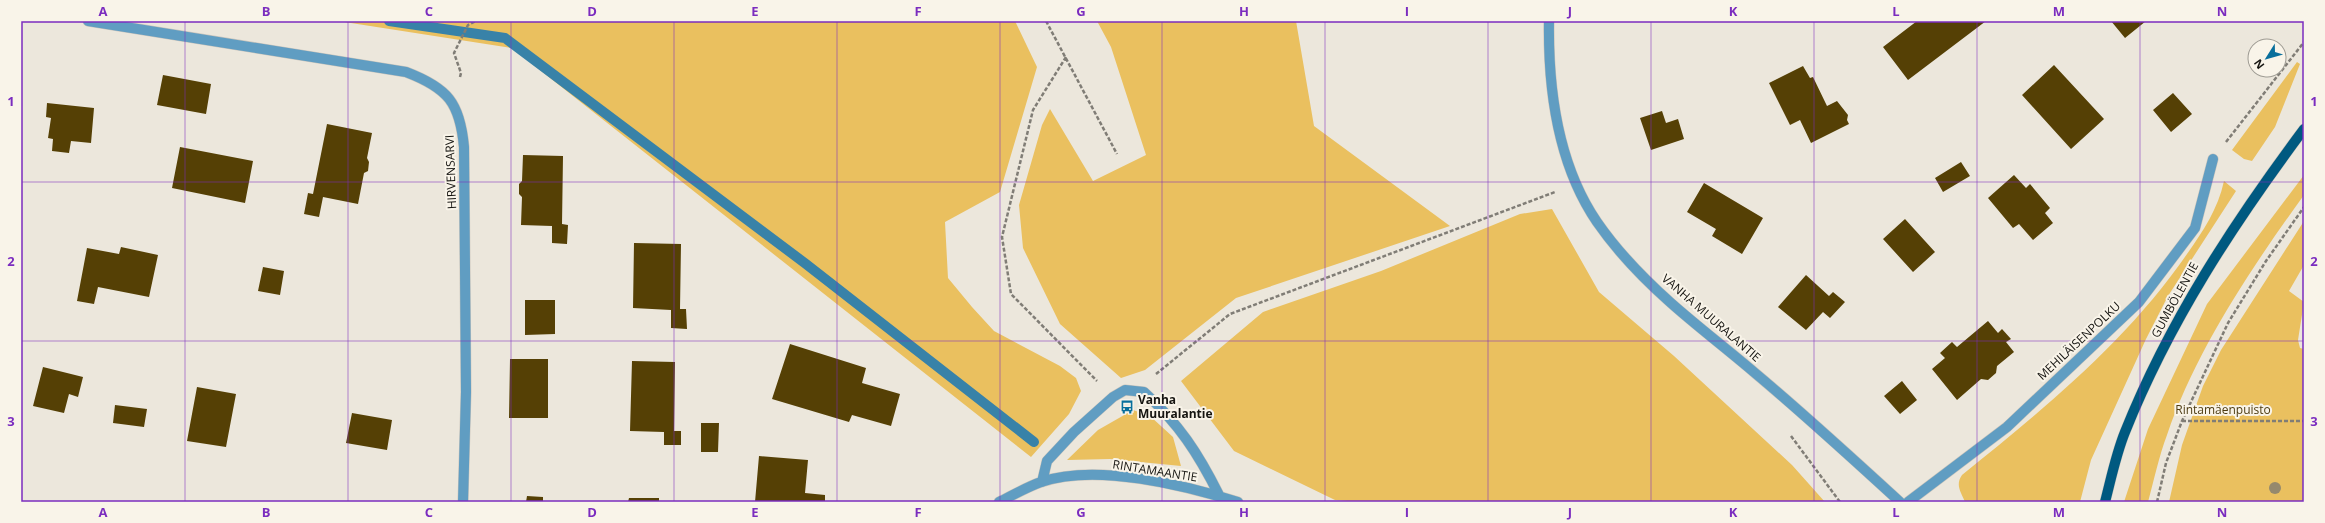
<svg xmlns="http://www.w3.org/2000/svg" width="2325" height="523" viewBox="0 0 2325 523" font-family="'Open Sans',sans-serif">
<rect width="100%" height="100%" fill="#ece7dc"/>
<path fill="#eac05f" d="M338,21H1015L1037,67L1000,192L945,222L948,278L972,307L994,331L1060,366L1076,378L1081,391L1069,414L1031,457L512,48Z
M1097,21H1296L1314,126L1450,226L1236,298L1145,370L1121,378L1060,324L1023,248L1019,205L1042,125L1050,109L1093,181L1146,155L1111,47Z
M2297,62L2300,64L2275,127L2252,161L2244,159L2232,150Z
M2304,175V195C2252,267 2196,350 2167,435C2159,456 2154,480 2148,502H2124L2148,429L2207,304Z
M2224,181L2236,191L2168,296L2146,339L2091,460L2080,502H1965C1961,492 1955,485 1962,475C2044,409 2127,341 2187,254C2203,231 2218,209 2224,181Z
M1552,209L1599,292L1674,356L1792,465L1825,502H1360L1335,500L1234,451L1181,381L1263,312L1381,271L1520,214Z
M2304,221V265L2289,291L2304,302L2298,340L2300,348L2304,349V502H2169L2182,445L2203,386L2221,350Z
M1133,410L1150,416L1173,437L1181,466L1110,459L1067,460L1098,430Z"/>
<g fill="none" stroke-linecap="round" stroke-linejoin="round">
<path stroke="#3882a8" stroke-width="10" d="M389,21L505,38L806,264L1034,442"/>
</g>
<path fill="#554005" d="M1917,21H1986L1908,80L1883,47Z
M2111,21H2146L2125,38Z
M2054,65L2104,119L2071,149L2022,95Z
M1803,66L1810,78L1813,77L1827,106L1837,101L1848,115L1847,120L1849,124L1811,143L1800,120L1790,125L1769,83Z
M163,75L211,84L206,114L157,105Z
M2173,93L2192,114L2171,132L2153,110Z
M47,103L94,108L91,143L71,141L69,153L52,151L53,139L48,138L51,118L46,117Z
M1662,111L1666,123L1678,119L1684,139L1651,150L1640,118Z
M327,124L372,133L367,158L369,162L368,171L364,173L358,204L323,197L319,217L304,214L308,193L313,194Z
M180,147L253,161L245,203L172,188Z
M523,155L563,156L562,224L568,225L567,244L552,243V226L521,225L522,197L519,194V184L522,181Z
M1961,162L1970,176L1943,192L1935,178Z
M2014,175L2026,188L2030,184L2050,208L2045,213L2053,223L2033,240L2019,224L2013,228L1988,198Z
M1704,183L1763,218L1742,254L1712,236L1716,229L1687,212Z
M1905,219L1935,252L1913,272L1883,239Z
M634,243L681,244L680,309H686L687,329L671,328V310L633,308Z
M121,247L158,255L149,297L98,287L94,304L77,301L87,248L119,254Z
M263,267L284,271L280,295L258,291Z
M1806,275L1829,296L1833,292L1845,302L1830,318L1823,312L1806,330L1778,307Z
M525,300H555V334L525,335Z
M1988,321L1998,333L2002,329L2011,339L2006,342L2014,352L1997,366L1996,373L1988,380L1981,379L1957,400L1932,369L1945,358L1940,353L1952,342L1957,347Z
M790,344L866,368L862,383L900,394L891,426L852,415L849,422L772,399Z
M510,359H548V418H509Z
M632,361L675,362L674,431H681V445H664V432L630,431Z
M43,367L83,377L78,397L69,394L64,413L33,406Z
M1902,381L1917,400L1900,414L1884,396Z
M197,387L236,394L226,447L187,441Z
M115,405L147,409L144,427L113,423Z
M352,413L392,420L387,450L346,443Z
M701,423H719L718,452H701Z
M759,456L808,460L805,493L825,495V502H755Z
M527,496L543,497V502H526Z
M629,498H659V502H628Z"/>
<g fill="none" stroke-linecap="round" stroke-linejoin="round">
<g stroke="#cac5bc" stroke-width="11">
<path id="minor" d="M88,21L406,72C448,88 460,103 464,147L466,392L463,502
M1549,21C1548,88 1558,165 1597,222C1617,251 1644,279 1671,303C1698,327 1727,349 1755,373C1804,414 1852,458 1900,502
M1042,482L1047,461L1074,432L1113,397L1125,390L1144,392C1179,424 1198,453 1219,495
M999,502C1013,495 1027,487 1041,482C1096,463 1184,485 1238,502
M1908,502L2007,427L2139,302L2195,228L2213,159"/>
</g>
<g stroke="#cac5bc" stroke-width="11">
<path id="major" d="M2105,502C2111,479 2116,454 2125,432C2169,322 2233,224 2304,129"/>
</g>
<path stroke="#807d76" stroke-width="2.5" stroke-dasharray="4 2" stroke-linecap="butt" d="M1046,21L1117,154
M1066,57L1033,110L1002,237L1011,294L1097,381
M460,77L461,73L454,53L468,25L476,21
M2226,142L2304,42
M1156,374L1230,314L1555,192
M2182,421H2304
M1791,436L1840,502
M2157,502L2166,463L2182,421L2228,323L2266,261L2304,207"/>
<use href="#minor" stroke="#609dc2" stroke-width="10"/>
<use href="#major" stroke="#005980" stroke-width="10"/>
</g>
<circle fill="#95896d" cx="2275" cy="488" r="6"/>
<path fill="none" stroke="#7b2cbf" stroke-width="1" stroke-opacity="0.55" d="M185,21V502M348,21V502M511,21V502M674,21V502M837,21V502M1000,21V502M1162,21V502M1325,21V502M1488,21V502M1651,21V502M1814,21V502M1977,21V502M2140,21V502M21,182H2304M21,341H2304"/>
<defs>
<g id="bus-bare" transform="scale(1.08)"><path d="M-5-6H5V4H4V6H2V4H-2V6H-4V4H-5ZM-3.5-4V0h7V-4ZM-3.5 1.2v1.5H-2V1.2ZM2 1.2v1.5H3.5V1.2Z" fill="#096f9c" stroke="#f9f4e9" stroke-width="2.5" paint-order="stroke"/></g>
</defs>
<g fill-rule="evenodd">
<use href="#bus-bare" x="1127" y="407"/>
</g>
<g text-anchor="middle" stroke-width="4" stroke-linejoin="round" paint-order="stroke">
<g font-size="12" fill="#161511" stroke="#f9f4e9">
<text transform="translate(451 172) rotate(-92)" y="4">HIRVENSARVI</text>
<text transform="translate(2175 300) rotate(-61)" y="4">GUMBÖLENTIE</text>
<text transform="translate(1711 318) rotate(41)" y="4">VANHA MUURALANTIE</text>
<text transform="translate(2079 341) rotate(-43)" y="4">MEHILÄISENPOLKU</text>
<text transform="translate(1155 471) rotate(9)" y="4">RINTAMAANTIE</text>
</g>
<g font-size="12" font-weight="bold" fill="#161511" stroke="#f9f4e9" text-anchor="start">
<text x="1138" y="404">Vanha<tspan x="1138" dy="14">Muuralantie</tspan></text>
</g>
<g font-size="12" fill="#4d3c12" stroke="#f9f4e9">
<text x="2223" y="414">Rintamäenpuisto</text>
</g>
</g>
<rect width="2325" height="523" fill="none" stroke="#f9f4e9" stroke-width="44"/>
<g transform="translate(2267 58) rotate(233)"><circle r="19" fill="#f9f4e9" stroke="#9e9b93"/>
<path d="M0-3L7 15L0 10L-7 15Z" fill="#096f9c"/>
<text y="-6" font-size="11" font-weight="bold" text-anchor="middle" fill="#161511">N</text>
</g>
<rect x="22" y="22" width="2281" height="479" fill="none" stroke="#7b2cbf" stroke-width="1.5"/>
<g font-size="13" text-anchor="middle" font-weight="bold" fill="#7b2cbf">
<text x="103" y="16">A</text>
<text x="266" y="16">B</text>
<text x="429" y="16">C</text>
<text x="592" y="16">D</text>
<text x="755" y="16">E</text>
<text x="918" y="16">F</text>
<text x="1081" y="16">G</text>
<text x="1244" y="16">H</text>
<text x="1407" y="16">I</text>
<text x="1570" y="16">J</text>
<text x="1733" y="16">K</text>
<text x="1896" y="16">L</text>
<text x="2059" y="16">M</text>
<text x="2222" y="16">N</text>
<text x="11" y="106">1</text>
<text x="2314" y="106">1</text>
<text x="11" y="266">2</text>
<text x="2314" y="266">2</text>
<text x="11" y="426">3</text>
<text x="2314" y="426">3</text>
<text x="103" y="517">A</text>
<text x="266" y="517">B</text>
<text x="429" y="517">C</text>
<text x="592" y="517">D</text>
<text x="755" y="517">E</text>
<text x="918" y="517">F</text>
<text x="1081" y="517">G</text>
<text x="1244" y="517">H</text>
<text x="1407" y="517">I</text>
<text x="1570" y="517">J</text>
<text x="1733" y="517">K</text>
<text x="1896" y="517">L</text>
<text x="2059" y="517">M</text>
<text x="2222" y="517">N</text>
</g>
</svg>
